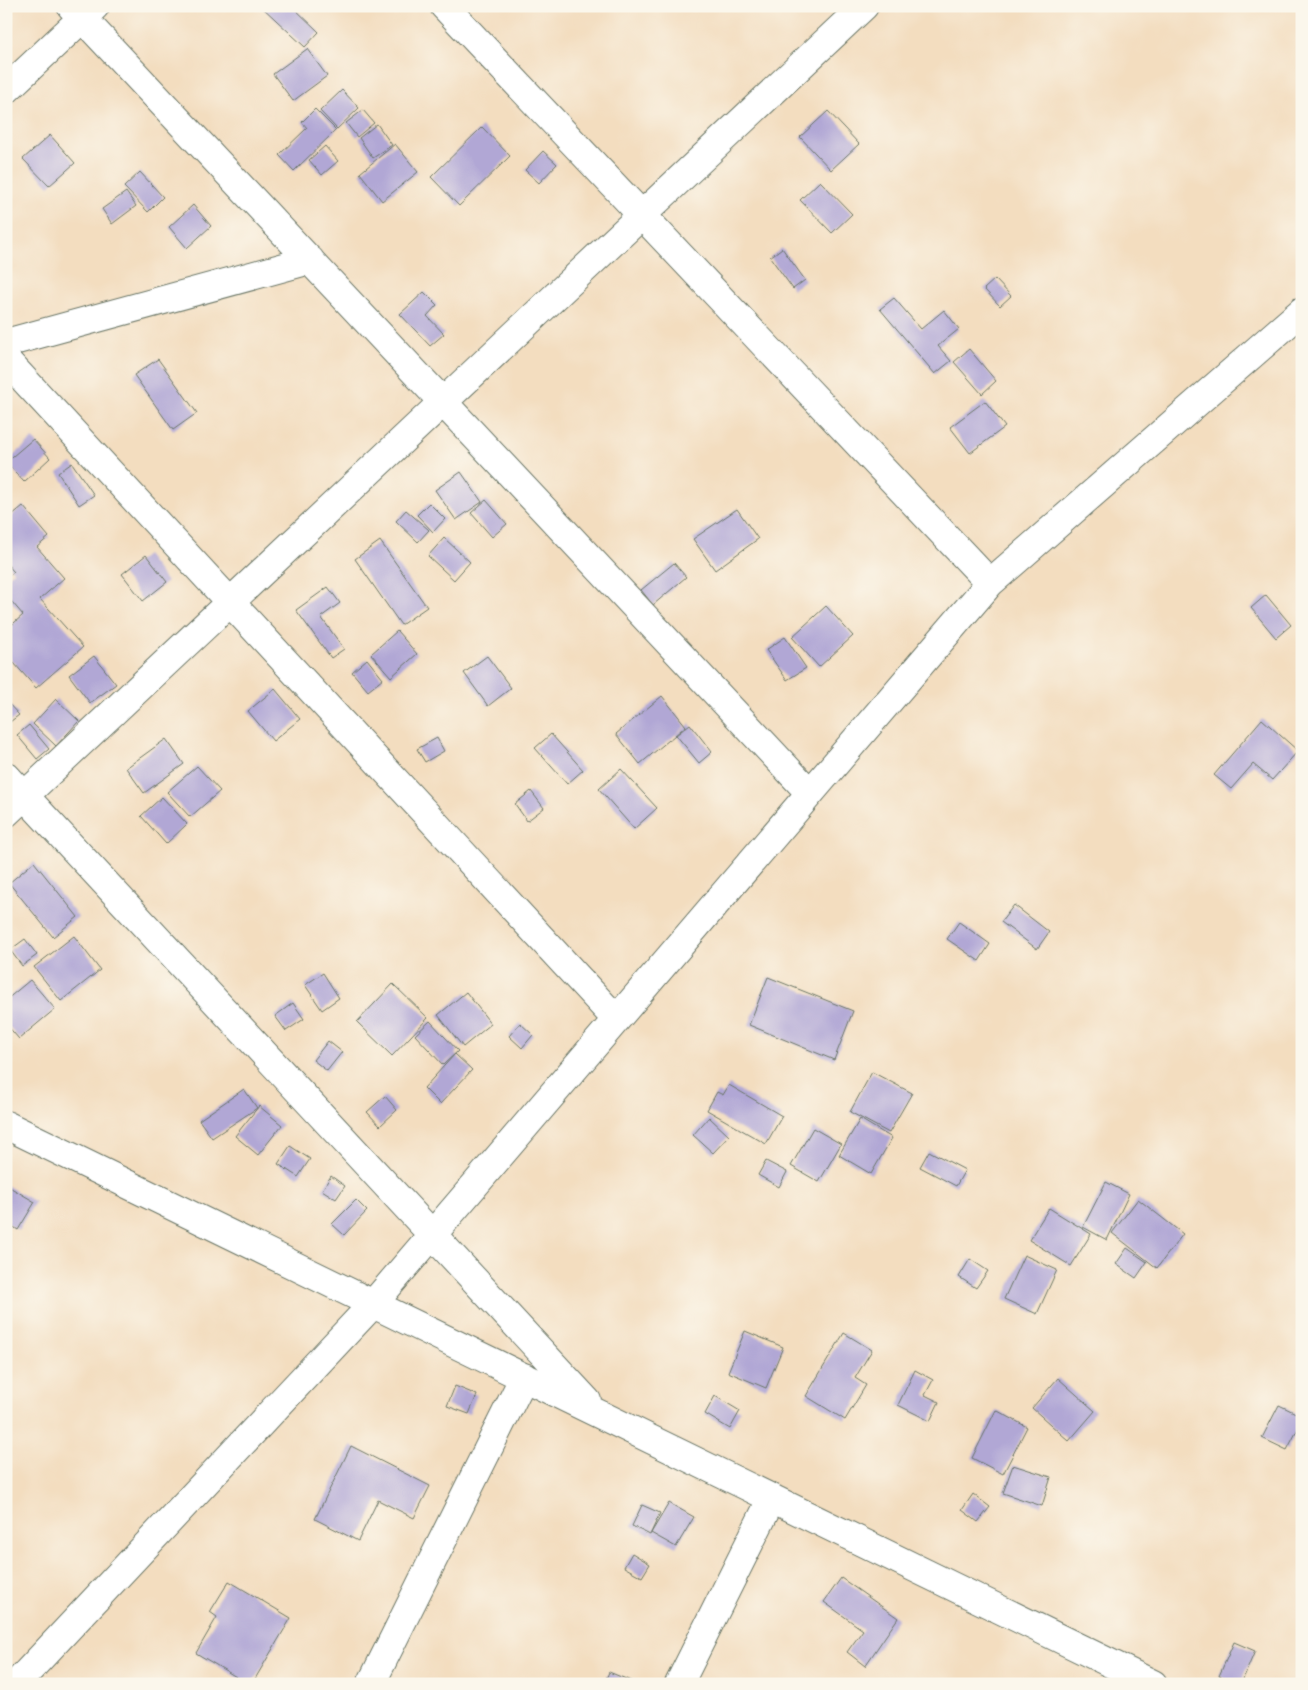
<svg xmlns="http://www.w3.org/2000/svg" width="1308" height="1690" viewBox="0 0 1308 1690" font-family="'Sorts Mill Goudy',serif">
<rect width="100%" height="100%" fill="#fbf7ec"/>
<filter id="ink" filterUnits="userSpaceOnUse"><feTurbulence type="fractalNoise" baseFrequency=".02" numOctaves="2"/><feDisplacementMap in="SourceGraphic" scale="10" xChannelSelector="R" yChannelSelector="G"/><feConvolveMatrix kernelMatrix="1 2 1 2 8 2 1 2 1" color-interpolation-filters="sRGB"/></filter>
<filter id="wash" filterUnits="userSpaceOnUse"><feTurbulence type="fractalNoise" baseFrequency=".0096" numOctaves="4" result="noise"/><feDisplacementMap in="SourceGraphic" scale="20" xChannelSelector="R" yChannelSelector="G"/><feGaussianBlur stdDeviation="1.12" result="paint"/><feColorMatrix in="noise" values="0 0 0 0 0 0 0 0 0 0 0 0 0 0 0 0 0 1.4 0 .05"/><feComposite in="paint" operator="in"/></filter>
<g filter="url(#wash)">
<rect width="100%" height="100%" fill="#f3ddbf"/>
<g id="blocks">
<path fill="#b1a7d5" d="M261,6H292L319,32L305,47Z
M307,49L327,76L293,101L273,74Z
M342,90L359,108L337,129L320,111Z
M315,109L336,130L294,171L279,155L307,128L302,122Z
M363,110L374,123L357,137L346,123Z
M828,111L859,144L831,170L800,137Z
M377,124L392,145L373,158L359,138Z
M482,127L510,156L459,206L431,177Z
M50,135L75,163L49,186L23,159Z
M395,144L418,172L382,201L360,173Z
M325,146L338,161L322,175L309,160Z
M543,151L557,164L539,183L525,170Z
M140,172L163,197L148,212L124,187Z
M820,181L852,214L832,233L800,200Z
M126,192L136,206L112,224L102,209Z
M193,205L211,226L187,248L169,227Z
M782,248L805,280L793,289L770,257Z
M995,279L1011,296L1000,306L984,289Z
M424,292L437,305L427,316L444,334L430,346L400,314Z
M894,298L921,329L944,310L959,329L938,346L951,361L935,374L880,309Z
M969,349L996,381L982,394L954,362Z
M158,359L197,413L173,430L134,375Z
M985,401L1005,427L970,453L950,427Z
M33,439L50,458L24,482L6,462Z
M72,463L94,495L79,505L58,473Z
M461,472L482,502L456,520L435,490Z
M486,500L507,524L492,537L471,513Z
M429,503L445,519L433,532L417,515Z
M23,506L49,537L37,547L64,578L40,599L83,647L36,688L6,654V630L23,615L6,595V578L14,572L6,563V520Z
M737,509L758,539L715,570L693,539Z
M406,510L429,530L418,542L396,521Z
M444,538L470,562L454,580L428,556Z
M380,541L427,607L401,625L355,559Z
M146,555L167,582L143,601L122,574Z
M674,563L686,577L653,605L641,590Z
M328,587L340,603L321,617L344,649L331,658L296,610Z
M1266,595L1291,625L1276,638L1251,608Z
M826,606L853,636L819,667L792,637Z
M397,631L417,654L391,677L371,654Z
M785,637L806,668L787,680L766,650Z
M94,656L116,684L90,703L69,675Z
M487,656L511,688L488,706L464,673Z
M367,659L383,679L368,691L352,672Z
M275,689L300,719L273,741L248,711Z
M662,696L686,726L640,764L616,734Z
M56,699L79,721L56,746L33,724Z
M6,701L19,715L6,725Z
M1262,719L1298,751L1272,780L1253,764L1231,789L1214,775Z
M690,724L712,752L699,763L676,735Z
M29,725L49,749L37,759L17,735Z
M551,734L583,770L567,784L535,748Z
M437,738L444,751L425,762L417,749Z
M166,739L184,764L144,793L126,768Z
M197,766L220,791L190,817L167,792Z
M621,769L657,808L634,829L599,789Z
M531,791L544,808L527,821L515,804Z
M162,797L187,824L166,844L141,816Z
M34,862L78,917L53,937L9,883Z
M1014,905L1049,932L1037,949L1001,922Z
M959,922L990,944L979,961L947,939Z
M74,936L100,970L61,1001L34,967Z
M25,939L37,955L22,966L10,950Z
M323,973L339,998L322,1010L305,985Z
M768,977L853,1011L834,1060L749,1025Z
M30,980L55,1009L19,1039L6,1024V1000Z
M393,984L428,1018L392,1056L357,1022Z
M466,992L491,1024L463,1047L438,1015Z
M293,1003L304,1019L286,1031L275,1016Z
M430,1021L458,1051L443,1065L415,1035Z
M520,1023L533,1035L522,1048L509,1036Z
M328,1041L342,1052L327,1071L313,1060Z
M455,1054L472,1070L440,1104L424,1088Z
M872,1072L912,1093L889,1133L850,1112Z
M729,1085L782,1116L766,1144L707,1110L717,1092L723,1095Z
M244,1089L257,1108L212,1138L199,1120Z
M385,1096L397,1110L380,1126L367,1112Z
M259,1106L282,1125L258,1155L235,1136Z
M709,1117L729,1136L713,1153L693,1135Z
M860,1119L892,1138L871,1174L839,1155Z
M813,1128L841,1144L819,1182L791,1166Z
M290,1146L310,1159L298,1177L278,1164Z
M929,1151L965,1170L956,1186L920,1167Z
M766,1161L787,1172L779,1187L758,1175Z
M331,1176L345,1186L336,1199L322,1190Z
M1106,1182L1129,1194L1107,1240L1083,1227Z
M6,1185L35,1202L18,1230L6,1222Z
M1138,1199L1183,1234L1157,1268L1112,1233Z
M356,1200L367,1211L344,1235L332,1224Z
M1049,1208L1091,1234L1071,1266L1029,1240Z
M1127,1248L1147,1262L1136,1278L1116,1264Z
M1024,1255L1057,1270L1037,1314L1004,1299Z
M970,1259L988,1271L976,1288L959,1277Z
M745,1331L783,1347L766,1388L728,1372Z
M844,1333L872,1350L855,1378L866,1385L845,1420L806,1396Z
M915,1370L933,1380L925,1395L939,1402L930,1421L898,1405Z
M1058,1378L1095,1411L1069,1441L1032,1408Z
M455,1386L477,1395L469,1414L447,1406Z
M715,1396L740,1411L730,1429L705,1414Z
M1279,1405L1302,1416V1421L1287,1450L1262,1438Z
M996,1410L1027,1427L1003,1474L972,1458Z
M351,1446L430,1486L414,1518L378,1500L358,1541L315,1519Z
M1013,1465L1051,1477L1042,1506L1003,1493Z
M973,1494L990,1507L978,1522L962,1510Z
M669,1503L694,1517L676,1547L651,1533Z
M642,1505L660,1513L650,1535L632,1526Z
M632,1553L650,1564L642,1577L624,1567Z
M841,1578L898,1618L865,1666L847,1652L863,1630L824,1602Z
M229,1581L291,1618L252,1684H248L196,1653L217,1617L210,1612Z
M1234,1642L1255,1651L1241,1684H1236L1219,1676Z
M609,1672L631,1681L630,1684H604Z"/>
</g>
</g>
<g filter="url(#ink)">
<use href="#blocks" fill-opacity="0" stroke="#697565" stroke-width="1"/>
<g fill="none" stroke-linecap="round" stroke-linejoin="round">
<g stroke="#697565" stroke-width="30">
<path id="minor" d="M71,6L810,793
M444,6L990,583
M6,90L95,6
M6,343L310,260
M6,360L616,1019
M6,776L587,1401
M6,813L864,6
M6,1125L1153,1684
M16,1684L373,1304L990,583L1302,311
M371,1684L524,1377
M679,1684L772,1498"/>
</g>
<use href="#minor" stroke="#fff" stroke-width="28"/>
</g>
</g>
<rect width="1308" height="1690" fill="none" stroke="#fbf7ec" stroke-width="25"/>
</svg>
